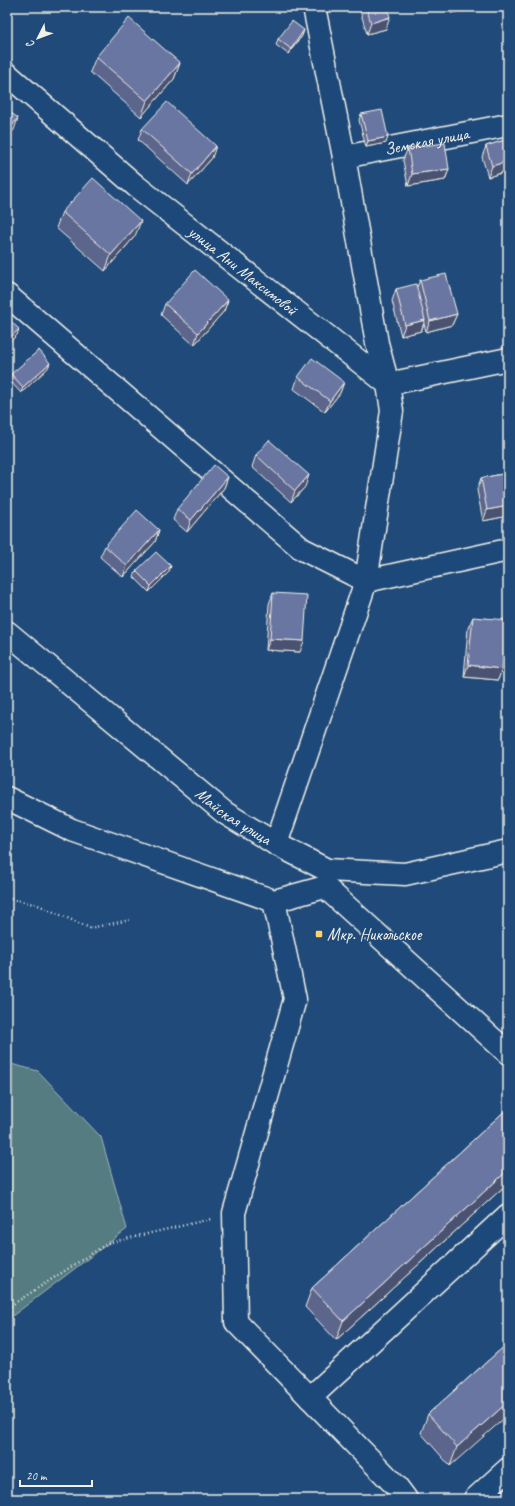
<svg xmlns="http://www.w3.org/2000/svg" width="515" height="1506" viewBox="0 0 515 1506" font-family="Caveat,sans-serif">
<rect width="100%" height="100%" fill="#1f4a7a"/>
<filter id="ink" filterUnits="userSpaceOnUse"><feTurbulence type="fractalNoise" baseFrequency=".025" numOctaves="2"/><feDisplacementMap in="SourceGraphic" scale="8" xChannelSelector="R" yChannelSelector="G"/><feConvolveMatrix kernelMatrix="1 2 1 2 8 2 1 2 1" color-interpolation-filters="sRGB"/></filter>
<g filter="url(#ink)">
<path fill="#547b81" stroke="#a4b6b4" d="M7,1063L38,1071L101,1137L127,1229L7,1320Z"/>
<g fill="none" stroke-linecap="round" stroke-linejoin="round">
<g stroke="#f4f1e8" stroke-width="25">
<g id="minor">
<path id="s1" d="M7,74L136,186L388,384L508,359"/>
<path id="s2" d="M344,157L508,125"/>
<path d="M7,295L302,549L366,581L508,550"/>
<path id="s3" d="M7,632L225,813L276,844L327,870L405,874L508,851"/>
<path d="M7,798L72,830L274,901L325,887"/>
<path d="M276,844L366,581L392,411L388,384L377,343L344,157L314,7"/>
<path d="M325,887L508,1053"/>
<path d="M274,901L295,999L234,1213L236,1322L397,1487L406,1499"/>
<path d="M310,1398L508,1215"/>
<path d="M475,1499L508,1469"/>
</g>
</g>
<path stroke="#f4f1e8" stroke-width="2.5" stroke-dasharray="1 3" stroke-linecap="butt" d="M7,898L38,905L90,928L130,920
M7,1308L108,1243L211,1219"/>
<use href="#minor" stroke="#1f4a7a" stroke-width="22"/>
</g>
<path fill="#5b658b" stroke="#f4f1e8" d="M359,7H387L386,29L367,34Z
M450,7H482L451,13Z
M304,30L302,36L288,54L276,45L278,39Z
M96,57L180,63L174,79L141,117L90,72Z
M361,114L386,143L366,147L359,120Z
M142,129L212,158L188,185L138,140Z
M508,139V171L488,177L482,157L486,146Z
M408,148L449,169L445,180L408,186L403,160Z
M62,212L135,236L105,271L56,228Z
M508,271V284L506,277Z
M420,280L457,314L452,325L426,332L424,324L421,331L401,336L392,301L396,289L417,287Z
M228,300L224,311L194,345L161,315L165,304Z
M48,368L21,393L9,380L11,374Z
M298,377L344,382L340,393L325,412L294,389Z
M256,455L305,487L291,502L252,467Z
M508,473V516L483,521L477,490L481,478Z
M228,477L224,488L187,532L173,520L177,509Z
M159,530L155,542L123,577L100,557L105,546Z
M136,571L169,572L149,592L134,577Z
M273,593L300,652L266,650L269,604Z
M473,617L502,669L498,680L464,677L468,628Z
M508,1108V1183L336,1340L305,1307L312,1288Z
M508,1343L450,1466L421,1433L428,1414Z"/>
<path fill="#4a5371" stroke="#f4f1e8" d="M454,7H482L451,13Z
M390,17L386,29L367,34L371,23Z
M304,30L302,36L288,54L291,49Z
M180,63L174,79L141,117L147,101Z
M18,118L14,130L7,138V132Z
M388,137L386,143L366,147L368,141Z
M216,146L212,158L188,185L192,174Z
M508,161V171L488,177L492,166Z
M449,169L445,180L408,186L412,174Z
M141,221L135,236L105,271L111,255Z
M228,300L224,311L194,345L198,333Z
M457,314L452,325L426,332L430,321Z
M425,320L421,331L401,336L405,325Z
M19,329L17,335L7,345V341Z
M50,363L48,368L21,393L23,387Z
M344,382L340,393L325,412L330,401Z
M309,475L305,487L291,502L295,491Z
M228,477L224,488L187,532L191,520Z
M508,506V516L483,521L487,510Z
M159,530L155,542L123,577L127,566Z
M171,566L169,572L149,592L151,586Z
M270,639L304,641L300,652L266,650Z
M468,665L502,669L498,680L464,677Z
M508,1170V1183L336,1340L343,1321Z
M508,1402V1415L450,1466L457,1447Z"/>
<path fill="#6a76a2" stroke="#f4f1e8" d="M366,7H387L390,17L371,23Z
M129,18L180,63L147,101L96,57Z
M292,21L304,30L291,49L278,39Z
M167,102L216,146L192,174L142,129Z
M7,110L18,118L7,132Z
M382,110L388,137L368,141L361,114Z
M508,139V161L492,166L486,146Z
M445,143L449,169L412,174L408,148Z
M93,178L141,221L111,255L62,212Z
M195,270L228,300L198,333L165,304Z
M446,274L457,314L430,321L420,280Z
M416,284L425,320L405,325L396,289Z
M7,318L19,329L7,341Z
M39,350L50,363L23,387L11,374Z
M312,358L344,382L330,401L298,377Z
M269,440L309,475L295,491L256,455Z
M214,465L228,477L191,520L177,509Z
M508,473V506L487,510L481,478Z
M137,510L159,530L127,566L105,546Z
M156,552L171,566L151,586L136,571Z
M273,593L307,595L304,641L270,639Z
M473,617L507,620L502,669L468,665Z
M508,1108V1170L343,1321L312,1288Z
M508,1343V1402L457,1447L428,1414Z"/>
</g>
<rect fill="#ffd166" stroke="#1f4a7a" stroke-width="1.5" x="315" y="930" width="8" height="8" rx="2"/>
<g text-anchor="middle" stroke-width="3.5" stroke-linejoin="round" paint-order="stroke">
<g font-size="17" fill="#f4f1e8" stroke="#1f4a7a">
<text dy="6" stroke="none"><textPath href="#s2" startOffset="84">Земская улица</textPath></text>
<text dy="6" stroke="none"><textPath href="#s1" startOffset="307">улица Ани Максимовой</textPath></text>
<text dy="6" stroke="none"><textPath href="#s3" startOffset="292">Майская улица</textPath></text>
</g>
<g font-size="17" fill="#f4f1e8" stroke="#1f4a7a" text-anchor="start">
<text x="327" y="940">Мкр. Никольское</text>
</g>
</g>
<rect width="515" height="1506" fill="none" stroke="#1f4a7a" stroke-width="24"/>
<rect x="12" y="12" width="491" height="1482" fill="none" stroke="#f4f1e8" stroke-width="1.5" filter="url(#ink)"/>
<g transform="translate(38 38) rotate(228)" stroke="#1f4a7a" stroke-width="3" paint-order="stroke">
<path d="M0-3L7 15L0 10L-7 15Z" fill="#f4f1e8"/>
<text y="-6" font-size="11" font-weight="bold" text-anchor="middle" fill="#f4f1e8">С</text>
</g>
<path d="M20 1480v6h72v-6" fill="none" stroke="#f4f1e8" stroke-width="2"/>
<text x="26" y="1480" font-size="12" fill="#f4f1e8" stroke="#1f4a7a" stroke-width="3" paint-order="stroke">20 m</text>
</svg>
